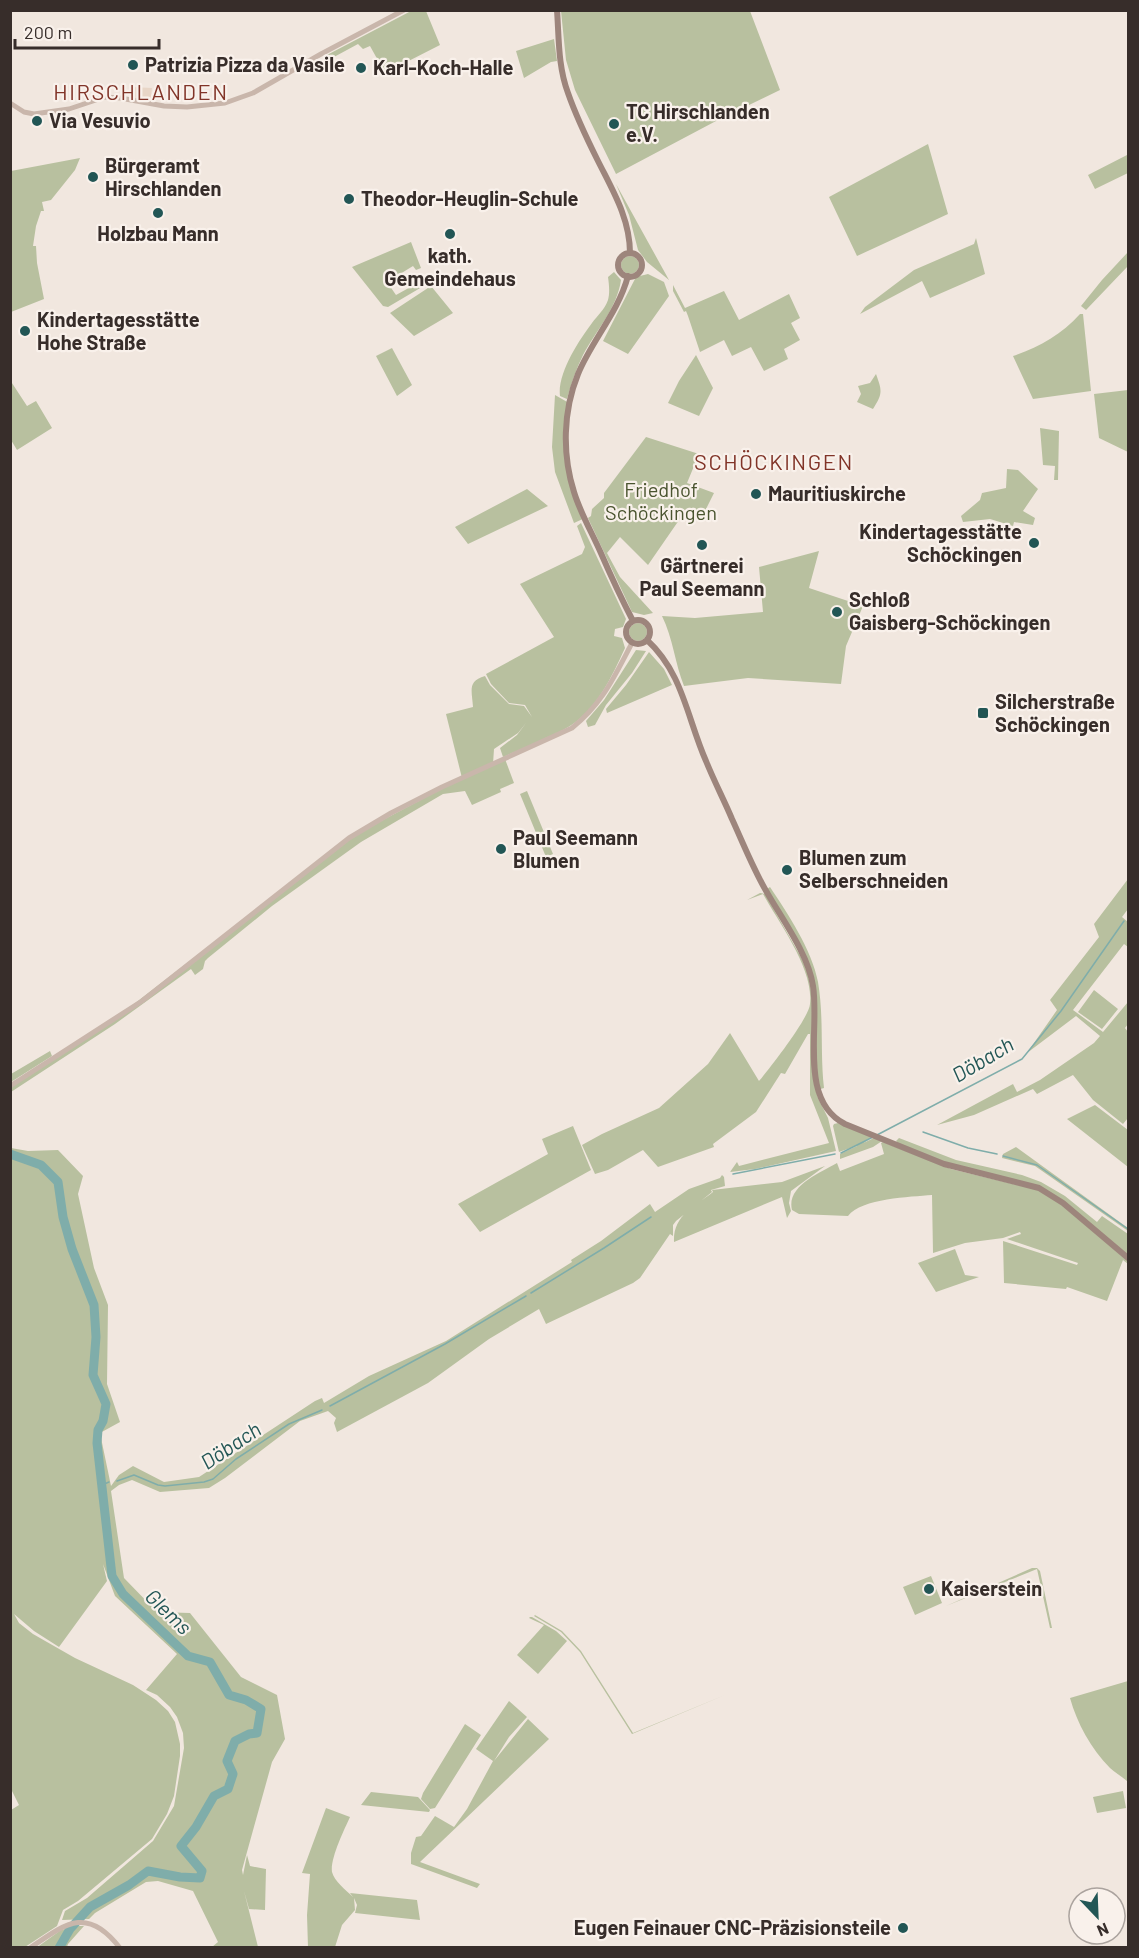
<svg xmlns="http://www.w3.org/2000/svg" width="1139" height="1958" viewBox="0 0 1139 1958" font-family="Barlow,sans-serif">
<rect width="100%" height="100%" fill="#f1e7df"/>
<path fill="#b8c09f" d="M411,11H426L440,45L385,73L370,46L363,49L358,44L334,57L327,55Z
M561,11H750L780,90L716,121L616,174L575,90L566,60Z
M554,39L557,61L551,62L524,78L516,51Z
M928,144L948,214L857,256L829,197Z
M1127,155L1128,173L1095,189L1088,175Z
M80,158L75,170L51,200L42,202L44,211H41L36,226L33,246H36L37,263L44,299L11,312V171Z
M616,184L669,280L647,262L638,250L629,215Z
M976,238L985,274L930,298L922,281L860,314L865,307L914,270L974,244Z
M411,242L421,268L416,270L413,266L387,282L396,295L425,279L427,284L388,307L383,306L352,267Z
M1128,252V266L1086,310L1081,306L1102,280Z
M621 265a9 9 0 1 1 18 0a9 9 0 1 1-18 0Z
M614,272L621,280C617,308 596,331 583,355C576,369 571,384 567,399L560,396C557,374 579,340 592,323C597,316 605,309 608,300C610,293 609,284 608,277Z
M648,274L664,282L669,296L628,354L603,341L636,277Z
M673,285L685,308L724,291L739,320L789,294L800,318L791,323L800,340L784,349L788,359L764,371L751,347L732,356L724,340L700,352L688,316L686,311L684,312L673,291Z
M431,286L453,313L414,336L390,313Z
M1080,314H1083L1091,391L1033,399L1013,356C1039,347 1061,335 1080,314Z
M392,348L412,385L397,396L376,356Z
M696,355L713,388L699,416L668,403L679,381Z
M876,374C882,391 883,393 873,409L857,402L861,394L858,386L870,383Z
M10,380L27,406L36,401L52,428L17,450L11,440Z
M1128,390V452L1099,438L1094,394Z
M555,395L569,403L567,463L585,518L574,523L555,472L552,447Z
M1040,428L1059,431L1058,480H1054L1055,466L1043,465Z
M646,437L699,454L687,483L714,493L702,517L686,510L648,565L620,537L607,553L620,577L653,613L644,615L632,612L588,518L591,516L592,509L604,498V493Z
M1007,469L1018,470L1038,489L1023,511L1035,518L1033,525L1014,522L1013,526L990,519L963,522L961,516L980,500L982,493L1006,488Z
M527,489L548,506L468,544L455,527Z
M581,523L626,619L623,627L615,629L614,636L622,638L625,648C612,676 598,708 570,726C549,739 525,747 503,757L500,748L517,735L526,723L518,733L494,749L493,764L505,759L514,783L500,789L501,792L472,805L465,791L443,794L361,842L272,906L208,958L205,961L203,969L195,975L191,969L115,1024L11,1092V1086L112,1021L349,838L462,778L446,714L473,707C472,691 467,681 485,676L490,685L509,704L524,706L532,717L525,705L509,703L491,684L486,674L554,637L520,584L582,554L585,547L577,526Z
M819,551L809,588L863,606L846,646L841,684L748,678L684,686C675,664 673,638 662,616L695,618L763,612L759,567Z
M629 632a9 9 0 1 1 18 0a9 9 0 1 1-18 0Z
M636,650L646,651L632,673L606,705L595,725L588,727L586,721L604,700Z
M649,652L664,669L672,685L607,713L606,709L626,685Z
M527,791L553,854L546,857L520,794Z
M1128,879V909L1122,917L1128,922V947L1124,944L1073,1010L1103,1032L1128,1002V1024L1125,1028L1128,1032V1118L1123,1124L1093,1100L1073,1075L1037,1094L1033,1089L974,1115L937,1125L1013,1084L1017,1092L1040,1080L1094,1043L1100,1036L1076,1016L1027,1053L1057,1010L1050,1000L1099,937L1094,924Z
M770,887C788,914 812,950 818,982C824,1017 820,1053 824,1088L817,1090L810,973L767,889Z
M760,893L765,894L801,957L808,974L812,996L814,1083L818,1098L828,1118L836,1151L755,1169L730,1172L737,1162L739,1166L829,1143L810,1095V1034H808L785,1074L781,1073L756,1112L713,1144L714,1147L658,1167L643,1150L608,1170L595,1174L582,1145L602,1134L659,1108L708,1064L730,1033L759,1081C770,1068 809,1018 810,1004C814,969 779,923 763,894L747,900Z
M1094,990L1118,1009L1102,1029L1078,1012Z
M50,1051L52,1056L11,1082V1074Z
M1095,1105L1128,1130V1167L1067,1119Z
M838,1123L872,1137L862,1144L839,1152L833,1126L834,1124Z
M573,1126L591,1170L480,1232L458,1204L548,1154L542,1139Z
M874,1138L882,1141L873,1147L840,1159V1154Z
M899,1138L956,1160L1022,1175L1041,1182L1065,1196L1097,1222L1102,1216L1128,1234V1255L1058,1197L952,1165L898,1143L896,1141Z
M883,1142L951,1169L1038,1190L1062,1205L1128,1261V1264L1123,1260L1107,1301L1067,1287L1066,1289L1004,1283L1003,1241L1077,1265L1078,1263L1007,1239L1021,1234L1020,1232L1003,1238L965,1243L933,1253L932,1195C910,1197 862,1198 848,1216L799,1214L792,1210C786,1186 820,1173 837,1163L840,1171L884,1154L881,1143Z
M1016,1147L1128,1228V1231L1035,1166L1002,1158L1003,1154Z
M11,1148L28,1151L58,1150L83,1176L78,1194L94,1268L108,1305L107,1384L120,1422L100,1433L111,1486L119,1475L133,1466L164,1482L199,1477L315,1401L322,1398L324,1403L369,1376L446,1341L572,1262L571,1260L601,1241L650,1204L655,1212L689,1189L720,1178L722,1175L724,1177L725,1186L711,1190L712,1192L676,1221L673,1225V1236L670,1234L640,1278L633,1283L546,1324L539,1309L489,1339L428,1383L337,1432L334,1423L336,1418L328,1411L300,1421L225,1478L209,1488L160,1492L132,1480L119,1485L111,1491L124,1578L157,1612L190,1613L241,1677L277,1695L285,1739L272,1762L242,1870L243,1875L247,1855L250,1866L266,1869L265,1910L249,1909L244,1891L258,1947H212L218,1942L193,1891L158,1881L146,1882L95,1913L89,1919L62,1920L65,1911L87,1898L153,1841L174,1806L184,1748L183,1733L177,1717L170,1707L157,1695L146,1690L177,1654L115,1596L103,1564L107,1581L59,1647L34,1631L14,1614L19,1623L33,1634L75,1658L133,1685L156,1700L168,1711L175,1722L180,1744V1756L174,1796L167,1814L152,1839L78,1901L63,1910L57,1926L25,1947H11V1810L19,1805L10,1787Z
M825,1166L791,1191L789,1203L791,1211L787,1218L782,1197L674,1242C673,1215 694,1207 713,1192L712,1190L782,1182Z
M955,1249L965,1275L979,1277L936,1292L918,1263Z
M1032,1568H1037L1040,1571L1052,1628H1050L1037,1569L946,1606Z
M931,1576L942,1603L915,1615L903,1587Z
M539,1611L535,1615L562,1631L581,1651L633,1733L725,1695L632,1734L580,1652L561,1632L534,1616Z
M530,1617H532L556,1631L567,1641L538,1674L517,1655L544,1625L529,1618Z
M1128,1681V1782C1123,1777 1115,1773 1110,1768C1091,1749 1077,1723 1070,1698Z
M509,1701L527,1717L509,1737L494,1761L528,1719L549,1739L420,1862L480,1884L477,1888L411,1864V1853L416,1837L421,1836L435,1816L454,1827L467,1809L493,1761L476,1749Z
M465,1724L481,1735L435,1808L430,1809L421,1799L423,1793Z
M1123,1791L1126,1808L1097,1813L1093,1797Z
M371,1792L418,1797L430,1810L429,1812L361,1805Z
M326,1808L350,1817C344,1830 330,1859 332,1872C334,1881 346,1890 353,1897L350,1893L417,1900L420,1920L355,1913L357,1905L354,1898L355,1910L342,1925L335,1947H308L307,1915L310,1874L302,1873Z
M79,1926H84L68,1944L67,1947L36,1948L61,1930Z"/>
<path fill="#e8d6c7" d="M131,87L152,88L150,104L130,99Z"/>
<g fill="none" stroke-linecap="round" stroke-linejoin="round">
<path stroke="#7fadaa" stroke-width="1.5" d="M923,1132L968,1148L997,1154
M877,1135L1022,1059L1061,1011L1124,921
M841,1153L873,1137
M1003,1156L1037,1165L1128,1229
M733,1174L835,1154
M531,1293L604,1248L651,1217
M330,1406L445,1344L526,1296
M117,1481L134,1475L158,1485L165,1486L204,1482L213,1479L236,1459L289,1424L322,1410
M102,1485L109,1482"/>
<path stroke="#7fadaa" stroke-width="9" d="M10,1154L41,1165L58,1182L63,1217L72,1249L94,1305L96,1337L93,1375L106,1404L103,1421L98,1430L97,1443L112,1576L123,1594L188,1656L210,1662L229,1695L246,1700L261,1709L257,1733L249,1734L235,1741L227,1761L233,1774L228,1789L214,1796L196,1827L181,1846L202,1871L200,1878L180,1877L148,1871L129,1885L90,1907L70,1929L59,1948"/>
<path stroke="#c9b6ab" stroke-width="5" d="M10,103L24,112L34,114L69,109L105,97L120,98L164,106L187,107L225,103L253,93L321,54L404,10
M10,1086L142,1001L349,838L391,813L442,787L572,728C603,703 614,677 632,643
M30,1948C65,1924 87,1905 120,1948"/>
<path stroke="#9d857c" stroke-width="6" d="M557,10C559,38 558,67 568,93C576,116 587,139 598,161C613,191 630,219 630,253
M618 265a12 12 0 1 1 24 0a12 12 0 1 1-24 0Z
M628,276C618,313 592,340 578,374C563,411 562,454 574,492C580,512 591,531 600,551C610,574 621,598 633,621
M626 632a12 12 0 1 1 24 0a12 12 0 1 1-24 0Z
M647,640C683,673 687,718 706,761C714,781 724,800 732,819C743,843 752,866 765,889C781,918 808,953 813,986C820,1029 798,1100 845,1124L944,1164L1039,1188L1063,1203L1128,1258"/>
</g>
<g fill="#225655" stroke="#f9f1eb" stroke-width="2">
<circle cx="133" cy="65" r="6"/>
<circle cx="361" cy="68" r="6"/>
<circle cx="37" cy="121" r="6"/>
<circle cx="614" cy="124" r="6"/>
<circle cx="93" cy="177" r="6"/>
<circle cx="349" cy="199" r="6"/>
<circle cx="158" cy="213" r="6"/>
<circle cx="450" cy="234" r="6"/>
<circle cx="25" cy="331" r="6"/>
<circle cx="756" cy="494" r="6"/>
<circle cx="1034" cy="543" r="6"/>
<circle cx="702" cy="545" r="6"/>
<circle cx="837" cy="612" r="6"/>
<rect x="977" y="707" width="12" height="12" rx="3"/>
<circle cx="501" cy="849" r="6"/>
<circle cx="787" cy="870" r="6"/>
<circle cx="929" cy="1589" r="6"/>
<circle cx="903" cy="1928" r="6"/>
</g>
<g text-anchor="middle" stroke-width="4.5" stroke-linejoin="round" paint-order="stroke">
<g font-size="20" font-weight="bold" fill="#372d2a" stroke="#f9f1eb" text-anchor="start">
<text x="145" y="72">Patrizia Pizza da Vasile</text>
<text x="373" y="75">Karl-Koch-Halle</text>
<text x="626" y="119">TC Hirschlanden<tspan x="626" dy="23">e.V.</tspan></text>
<text x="49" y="128">Via Vesuvio</text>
<text x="105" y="173">Bürgeramt<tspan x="105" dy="23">Hirschlanden</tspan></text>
<text x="361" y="206">Theodor-Heuglin-Schule</text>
<text x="158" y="241" text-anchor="middle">Holzbau Mann</text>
<text x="450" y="263" text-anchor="middle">kath.<tspan x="450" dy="23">Gemeindehaus</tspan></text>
<text x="37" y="327">Kindertagesstätte<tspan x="37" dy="23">Hohe Straße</tspan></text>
<text x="768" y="501">Mauritiuskirche</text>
<text x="1022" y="539" text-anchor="end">Kindertagesstätte<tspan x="1022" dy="23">Schöckingen</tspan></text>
<text x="702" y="573" text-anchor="middle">Gärtnerei<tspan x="702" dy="23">Paul Seemann</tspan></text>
<text x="849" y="607">Schloß<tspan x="849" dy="23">Gaisberg-Schöckingen</tspan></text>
<text x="995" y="709">Silcherstraße<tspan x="995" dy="23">Schöckingen</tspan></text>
<text x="513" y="845">Paul Seemann<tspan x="513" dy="23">Blumen</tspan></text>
<text x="799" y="865">Blumen zum<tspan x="799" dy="23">Selberschneiden</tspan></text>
<text x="941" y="1596">Kaiserstein</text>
<text x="891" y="1935" text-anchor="end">Eugen Feinauer CNC-Präzisionsteile</text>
</g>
<g font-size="20" fill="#4a542f" stroke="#f9f1eb">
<text x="661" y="497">Friedhof<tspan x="661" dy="23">Schöckingen</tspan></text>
</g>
<g font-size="21" font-style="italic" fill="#225655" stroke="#f9f1eb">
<text transform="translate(983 1060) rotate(-31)" y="7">Döbach</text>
<text transform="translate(231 1446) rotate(-34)" y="7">Döbach</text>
<text transform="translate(168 1612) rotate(44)" y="7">Glems</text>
</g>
<g font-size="22" letter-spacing="1.5" fill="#813428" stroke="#f9f1eb">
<text x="141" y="100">HIRSCHLANDEN</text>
<text x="774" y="470">SCHÖCKINGEN</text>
</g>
</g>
<rect width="1139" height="1958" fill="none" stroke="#372d2a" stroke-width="24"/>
<g transform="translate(1097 1916) rotate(157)"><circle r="28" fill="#f9f1eb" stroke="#aba39e" stroke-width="1.5"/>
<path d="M0-4.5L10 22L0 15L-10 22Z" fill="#225655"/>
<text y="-9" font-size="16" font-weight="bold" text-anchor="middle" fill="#372d2a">N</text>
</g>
<path d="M15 39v9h144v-9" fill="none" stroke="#372d2a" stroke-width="3"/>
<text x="24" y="39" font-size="18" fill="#372d2a" stroke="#f9f1eb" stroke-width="4.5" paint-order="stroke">200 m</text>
</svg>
